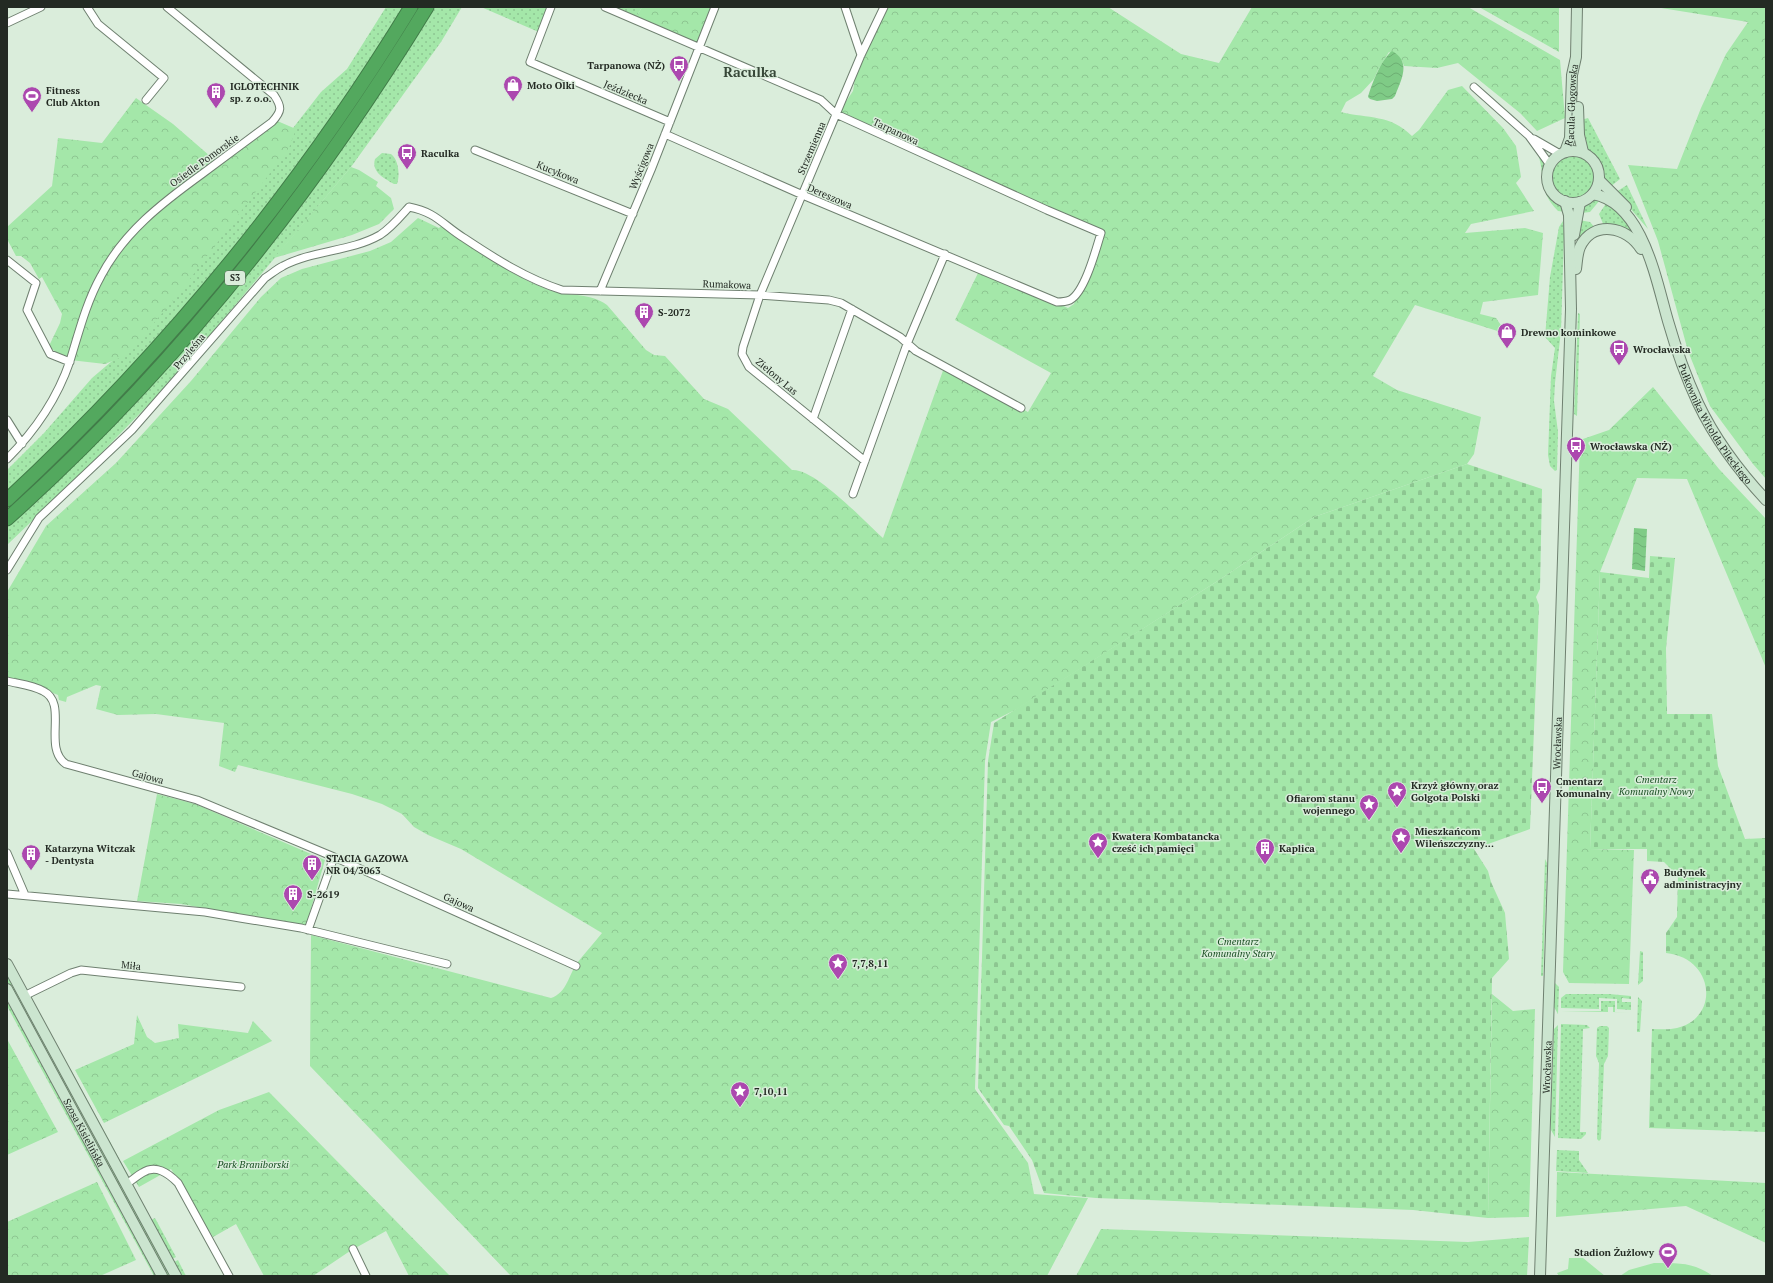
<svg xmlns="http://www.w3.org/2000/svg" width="1773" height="1283" viewBox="0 0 1773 1283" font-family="'PT Serif',serif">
<defs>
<pattern id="grass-dots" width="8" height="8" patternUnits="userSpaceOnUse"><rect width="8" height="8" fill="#a4e7a9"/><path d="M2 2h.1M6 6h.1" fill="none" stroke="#8dc691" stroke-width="1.8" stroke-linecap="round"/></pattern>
<pattern id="forest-crowns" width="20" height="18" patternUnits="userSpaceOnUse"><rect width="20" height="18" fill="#a4e7a9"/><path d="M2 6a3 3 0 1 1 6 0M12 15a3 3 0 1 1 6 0" fill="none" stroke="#8dc691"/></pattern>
<pattern id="cemetery-stones" width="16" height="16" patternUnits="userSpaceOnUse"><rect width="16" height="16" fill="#a4e7a9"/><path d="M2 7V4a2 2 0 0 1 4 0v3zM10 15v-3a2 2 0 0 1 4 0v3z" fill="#8dc691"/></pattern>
<pattern id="water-waves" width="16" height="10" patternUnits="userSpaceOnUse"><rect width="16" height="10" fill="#7fcb86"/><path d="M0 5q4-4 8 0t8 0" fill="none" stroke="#6dae73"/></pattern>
</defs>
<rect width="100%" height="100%" fill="#daeddb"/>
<path fill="url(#grass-dots)" d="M386,7H462L441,42L351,167L200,347L152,401L77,478L7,545V470L44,433L92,378L112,361L321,92L347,69Z
M481,7H552L541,33Z
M606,7H642L635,19Z
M1588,118L1620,179L1610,187L1604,180L1597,160L1585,148L1581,120Z
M382,153L391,154C399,160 400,176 397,184H394C384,178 371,172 375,159Z
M1538,154L1545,163C1545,169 1543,175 1544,182C1546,195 1559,201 1566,212L1558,211C1537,189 1546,178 1538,154Z
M1552 177a21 21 0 1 1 42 0a21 21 0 1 1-42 0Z
M1627,185L1648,229L1616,192Z
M1592,200H1600L1590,212L1581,213L1585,204Z
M1607,202L1617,210L1634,233L1617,226H1604L1599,214Z
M1579,220L1590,222L1596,229L1578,242Z
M1563,221L1564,235L1561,331L1555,383L1554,401L1558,432L1557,470L1555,471L1550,466L1548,455L1551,376L1555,348L1545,337L1550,277L1559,227Z
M1578,313L1580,314L1577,416L1574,414Z
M1545,859L1547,863L1543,976H1541Z
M1640,951L1643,952V981L1638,985Z
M7,973L172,1276H167L7,981Z
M1555,983L1559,987L1558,1014L1554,1007Z
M1566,994H1609L1631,996V999L1622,998V1002H1631V1010L1617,1009V999L1599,998V1009L1561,1008V998Z
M1638,997L1642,1001L1640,1032H1637Z
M7,998L158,1276H154L7,1006Z
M1601,1001H1615V1012L1630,1013L1613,1012V1007H1608V1012L1561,1011H1601Z
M1561,1024L1587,1025L1590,1028L1583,1029L1580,1132H1586V1134L1581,1139L1558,1138Z
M1558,1025L1555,1137L1551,1130V1117L1554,1029Z
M1600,1026H1607L1609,1028L1608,1056L1604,1064L1601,1139L1599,1141L1597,1139L1599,1063L1596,1056L1597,1028Z
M71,1070L128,1175V1176L70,1072Z
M1557,1150L1579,1151V1160L1588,1173L1556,1171Z
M155,1218L176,1257L172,1259L151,1220Z
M178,1260L186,1276H181L174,1262Z"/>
<path fill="url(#forest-crowns)" d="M642,7H717L702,48L635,19Z
M887,7H1108L1181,54L1219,63L1252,7H1468L1560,60L1565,118L1537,131L1520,113L1458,63L1437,68L1404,66L1402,61L1389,52L1378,70L1374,79L1361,93L1346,102L1341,112C1369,119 1390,114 1412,136L1419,130L1448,90L1462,86L1503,128L1516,146L1521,177L1516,183L1534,211L1471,224L1465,233L1525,228L1543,233L1538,295L1483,302L1480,314L1496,318L1507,334L1415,305L1373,376L1397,390L1481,417L1474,454L1467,464L1314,517L1216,582L1017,709L991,722L985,761L975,1089L1028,1163L1034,1194L1088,1198L1047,1276H511L310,1066L311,935L551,998C567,993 569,974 577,963C585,953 594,943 602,933L461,849L428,835L414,827L402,814L382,804L352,794L238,765L235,772L219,766L224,723L156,714L118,715L96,709L101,686L96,685L67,697L66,702L59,700L58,695L38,687L7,678V592L46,526L116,463L191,381L261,297L281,278L302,269L370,251L391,242L418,218L439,228L442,225C475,250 510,275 549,290C569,297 590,292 607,305L646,350L654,355L665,356L704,399L728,409L792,470C815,468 865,522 883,538L945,365L1028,412L1051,373L955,320L980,269L1068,308L1074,304L1101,233L839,112L853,91L858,61Z
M1479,7H1559V52Z
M1655,7H1766V479L1753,464L1710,406L1688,351L1658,241L1628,165L1677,169L1701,108L1726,54L1748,22Z
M136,98L173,124L218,163L275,120L296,129L289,148L180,292L127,355L105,364L70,360L61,357L49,346L60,323L62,314L42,277L39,279L30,263L21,256H16L7,239V227L52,186L58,138L102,143Z
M351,167L359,170L378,182L376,186L391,198L394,209L379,224L352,235L274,258Z
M1653,387L1719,469L1766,519V668L1687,479L1637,478L1600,572L1590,849L1634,850L1629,984L1569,983L1563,972L1580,440L1609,430Z
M157,794L195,804L325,860L306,926L181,904L137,901Z
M1492,994L1513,1011L1535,1009L1529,1217L1488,1218Z
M137,1015L147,1037L155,1043L179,1038L178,1024L248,1033L253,1021L272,1041L104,1123L75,1070L134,1044Z
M7,1039L58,1132L7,1155Z
M269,1092L450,1276H409L386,1231L350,1251L313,1276H264L236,1224L213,1237L171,1169L139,1187L123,1161L219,1110Z
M1557,1172L1766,1183V1243L1686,1206L1556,1217Z
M97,1182L136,1260L100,1276H7V1222Z
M1101,1229L1468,1242L1529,1237L1527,1276H1076Z"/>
<path fill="url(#cemetery-stones)" d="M1467,464L1542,489L1540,589L1536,597L1539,605L1530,829L1474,849L1488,871L1491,882L1505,913L1509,959L1492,978L1488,1218L1413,1210L1096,1198L1044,1193L1032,1160L1009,1126L1004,1125L978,1088L988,761L994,723L1216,582L1314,517Z
M1650,556L1675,558L1666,648L1667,714H1712L1718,766L1745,839L1766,838V1132L1649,1128L1652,1029C1660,1029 1669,1030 1677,1028C1720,1018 1715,958 1666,953V933L1677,917L1678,876L1664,862L1647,861V849H1590L1600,572L1649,578Z"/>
<path fill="#a4e7a9" d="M1569,1258H1583L1605,1276H1559L1557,1273L1568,1269Z
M1654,1263C1678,1263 1693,1262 1713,1276H1620L1629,1270Z"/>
<path fill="url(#water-waves)" d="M1392,51C1412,62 1401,80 1395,96L1392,99L1377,101L1370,99L1368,97C1372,83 1381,60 1392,51Z
M1634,528L1647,529L1645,571L1632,569Z"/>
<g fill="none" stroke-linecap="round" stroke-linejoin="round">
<g stroke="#6f8070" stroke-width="9">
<path id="street" d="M87,7L98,24L164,78L146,100
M551,7L530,62L670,122
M605,7L821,100L836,114L1047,210L1101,233C1096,249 1085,292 1070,300C1065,302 1062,302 1057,302L805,196L665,134
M845,7L861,55
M7,23L41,7
M1474,87L1529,136L1550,165
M1534,139L1560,154
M475,150L633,214
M7,260L36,283L27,310L50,354L70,362
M600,291L651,170L715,7
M813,419L852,309
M7,420L22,444
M7,459C35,431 57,399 70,361C79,332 86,303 101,276C124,232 162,203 202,174C225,157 249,139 272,122C282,111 282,107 274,95L167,7
M865,461L749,367L742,354L743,347L760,295L861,55L884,7
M853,494L907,344L945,254
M7,570L39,518L132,430L265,278C271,274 277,269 283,266C313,250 350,252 380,235C391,228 400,217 409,207C436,212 443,225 464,238C494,258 527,279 562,290L760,295L829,300L841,303L900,337L916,351L1021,408
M7,681C19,684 32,685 43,691C69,703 42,748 66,764L197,800L334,857L576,966
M7,853L25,895
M7,894L205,912L240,918L301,928L447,964
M308,930L334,857
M24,996L71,973L81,970L241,987
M126,1184C132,1181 136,1176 142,1173C156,1164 168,1173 178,1183L229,1276
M353,1249L366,1276"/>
</g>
<g stroke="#6f8070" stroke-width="12">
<g id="secondary">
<path d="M1578,107L1579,135L1583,152"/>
<circle cx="1573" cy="177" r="26"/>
<path id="s1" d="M1565,152L1570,138L1572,75L1576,57L1577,7"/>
<path d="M1599,180L1626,207"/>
<path id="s2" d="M1593,194C1643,203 1656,280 1668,321C1676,349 1686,377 1698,403C1715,439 1739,471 1766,500"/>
<path d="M1574,235L1580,202"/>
<path d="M1576,269C1577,262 1577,254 1580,247C1593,220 1627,226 1641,249"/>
<path d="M7,964L176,1276"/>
<path id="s3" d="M7,989L162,1276"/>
<path id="s4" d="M1540,1276L1571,309L1569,215L1565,201"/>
</g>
</g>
<g stroke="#427c49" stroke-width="15">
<path id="highway" d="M7,500C163,355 300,189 411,7
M7,519C172,371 312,195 427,7"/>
</g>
<use href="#street" stroke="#fff" stroke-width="7"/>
<use href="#secondary" stroke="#cbe5cf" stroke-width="10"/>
<use href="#highway" stroke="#53a85e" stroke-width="13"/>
</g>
<defs>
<g id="bus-pin" transform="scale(1)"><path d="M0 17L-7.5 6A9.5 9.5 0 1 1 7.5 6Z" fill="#ac48af" stroke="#daeddb"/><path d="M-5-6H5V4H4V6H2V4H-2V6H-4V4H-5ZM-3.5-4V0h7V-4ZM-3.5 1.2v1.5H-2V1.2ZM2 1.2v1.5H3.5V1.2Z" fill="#fff"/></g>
<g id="shop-pin" transform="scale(1)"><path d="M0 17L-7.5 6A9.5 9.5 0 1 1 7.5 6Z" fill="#ac48af" stroke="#daeddb"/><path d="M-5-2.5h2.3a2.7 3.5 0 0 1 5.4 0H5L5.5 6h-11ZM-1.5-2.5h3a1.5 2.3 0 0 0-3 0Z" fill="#fff"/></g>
<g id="building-pin" transform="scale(1)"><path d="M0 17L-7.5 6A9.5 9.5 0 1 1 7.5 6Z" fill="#ac48af" stroke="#daeddb"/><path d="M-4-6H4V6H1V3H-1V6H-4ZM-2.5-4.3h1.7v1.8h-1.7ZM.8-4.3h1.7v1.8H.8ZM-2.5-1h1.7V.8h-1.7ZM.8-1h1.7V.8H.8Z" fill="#fff"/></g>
<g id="stadium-pin" transform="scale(1)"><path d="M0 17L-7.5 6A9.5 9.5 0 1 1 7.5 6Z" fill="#ac48af" stroke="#daeddb"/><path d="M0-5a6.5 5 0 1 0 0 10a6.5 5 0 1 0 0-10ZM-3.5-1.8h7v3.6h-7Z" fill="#fff"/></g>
<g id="sight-pin" transform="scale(1)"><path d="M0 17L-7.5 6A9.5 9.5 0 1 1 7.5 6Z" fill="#ac48af" stroke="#daeddb"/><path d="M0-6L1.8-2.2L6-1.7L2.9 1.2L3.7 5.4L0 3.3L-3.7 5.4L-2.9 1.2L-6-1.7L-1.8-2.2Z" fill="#fff"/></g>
<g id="civic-pin" transform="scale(1)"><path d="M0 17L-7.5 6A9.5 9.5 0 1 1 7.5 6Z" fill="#ac48af" stroke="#daeddb"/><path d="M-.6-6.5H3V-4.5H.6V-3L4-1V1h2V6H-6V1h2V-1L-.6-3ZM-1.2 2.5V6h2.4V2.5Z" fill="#fff"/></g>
</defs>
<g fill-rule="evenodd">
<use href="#bus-pin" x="679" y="65"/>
<use href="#shop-pin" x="513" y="85"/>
<use href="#building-pin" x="216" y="92"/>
<use href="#stadium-pin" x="32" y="96"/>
<use href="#bus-pin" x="407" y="153"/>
<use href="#building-pin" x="644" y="312"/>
<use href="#shop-pin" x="1507" y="332"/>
<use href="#bus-pin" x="1619" y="349"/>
<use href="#bus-pin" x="1576" y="446"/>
<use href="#bus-pin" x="1542" y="787"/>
<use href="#sight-pin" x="1397" y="791"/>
<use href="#sight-pin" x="1369" y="804"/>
<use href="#sight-pin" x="1401" y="837"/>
<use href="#sight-pin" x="1098" y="842"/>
<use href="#building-pin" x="1265" y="848"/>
<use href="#building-pin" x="31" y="854"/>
<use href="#building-pin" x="312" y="864"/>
<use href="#civic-pin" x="1650" y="878"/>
<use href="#building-pin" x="293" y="894"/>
<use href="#sight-pin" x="838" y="963"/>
<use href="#sight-pin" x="740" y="1091"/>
<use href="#stadium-pin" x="1668" y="1252"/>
</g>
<g text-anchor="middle" stroke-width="3" stroke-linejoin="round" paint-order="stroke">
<rect fill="#daeddb" stroke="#5a645a" stroke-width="1" x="225" y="271" width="20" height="14" rx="3"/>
<g font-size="9" font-weight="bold" fill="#232a23">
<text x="235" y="281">S3</text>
</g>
<g font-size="10" font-weight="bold" fill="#232a23" stroke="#daeddb" text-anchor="start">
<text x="665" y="69" text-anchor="end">Tarpanowa (NŻ)</text>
<text x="527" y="89">Moto Olki</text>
<text x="230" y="90">IGLOTECHNIK<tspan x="230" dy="12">sp. z o.o.</tspan></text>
<text x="46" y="94">Fitness<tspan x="46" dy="12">Club Akton</tspan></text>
<text x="421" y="157">Raculka</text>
<text x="658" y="316">S-2072</text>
<text x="1521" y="336">Drewno kominkowe</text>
<text x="1633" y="353">Wrocławska</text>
<text x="1590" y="450">Wrocławska (NŻ)</text>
<text x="1556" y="785">Cmentarz<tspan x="1556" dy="12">Komunalny</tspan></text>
<text x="1411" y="789">Krzyż główny oraz<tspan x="1411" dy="12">Golgota Polski</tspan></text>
<text x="1355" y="802" text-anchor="end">Ofiarom stanu<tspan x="1355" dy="12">wojennego</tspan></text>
<text x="1415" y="835">Mieszkańcom<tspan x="1415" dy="12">Wileńszczyzny...</tspan></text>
<text x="1112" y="840">Kwatera Kombatancka<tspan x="1112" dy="12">cześć ich pamięci</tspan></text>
<text x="45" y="852">Katarzyna Witczak<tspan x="45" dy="12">- Dentysta</tspan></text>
<text x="1279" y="852">Kaplica</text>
<text x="326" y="862">STACIA GAZOWA<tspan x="326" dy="12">NR 04/3063</tspan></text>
<text x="1664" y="876">Budynek<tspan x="1664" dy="12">administracyjny</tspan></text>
<text x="307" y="898">S-2619</text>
<text x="852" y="967">7,7,8,11</text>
<text x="754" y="1095">7,10,11</text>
<text x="1654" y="1256" text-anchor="end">Stadion Żużlowy</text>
</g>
<g font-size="10" fill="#232a23" stroke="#daeddb">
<text transform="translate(626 92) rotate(23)" y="4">Jeździecka</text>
<text dy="4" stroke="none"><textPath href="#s1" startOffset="48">Racula-Głogowska</textPath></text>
<text transform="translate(896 131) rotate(25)" y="4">Tarpanowa</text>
<text transform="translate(811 148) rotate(-67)" y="4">Strzemienna</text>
<text transform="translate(204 160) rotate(-36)" y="4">Osiedle Pomorskie</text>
<text transform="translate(641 166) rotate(-68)" y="4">Wyścigowa</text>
<text transform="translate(558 172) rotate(22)" y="4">Kucykowa</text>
<text transform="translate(830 196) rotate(23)" y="4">Dereszowa</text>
<text transform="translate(727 284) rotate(2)" y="4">Rumakowa</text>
<text transform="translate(189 351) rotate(-50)" y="4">Przyleśna</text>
<text transform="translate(777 376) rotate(40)" y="4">Zielony Las</text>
<text dy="4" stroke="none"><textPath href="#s2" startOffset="269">Pułkownika Witolda Pileckiego</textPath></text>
<text dy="4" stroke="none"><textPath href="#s4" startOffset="533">Wrocławska</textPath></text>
<text transform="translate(148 776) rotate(15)" y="4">Gajowa</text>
<text transform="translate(459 902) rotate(24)" y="4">Gajowa</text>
<text transform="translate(131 965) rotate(6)" y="4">Miła</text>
<text dy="4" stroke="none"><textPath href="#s4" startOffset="209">Wrocławska</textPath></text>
<text dy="4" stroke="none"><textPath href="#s3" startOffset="163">Szosa Kisielińska</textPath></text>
</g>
<g font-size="10" font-style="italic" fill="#184e21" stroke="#daeddb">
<text x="1656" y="783">Cmentarz<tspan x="1656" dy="12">Komunalny Nowy</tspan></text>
<text x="1238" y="945">Cmentarz<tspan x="1238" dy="12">Komunalny Stary</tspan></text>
<text x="253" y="1168">Park Braniborski</text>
</g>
<g font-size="14" font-weight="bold" fill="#374738" stroke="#daeddb">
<text x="750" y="77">Raculka</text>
</g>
</g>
<rect width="1773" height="1283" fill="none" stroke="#232a23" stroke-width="16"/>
</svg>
